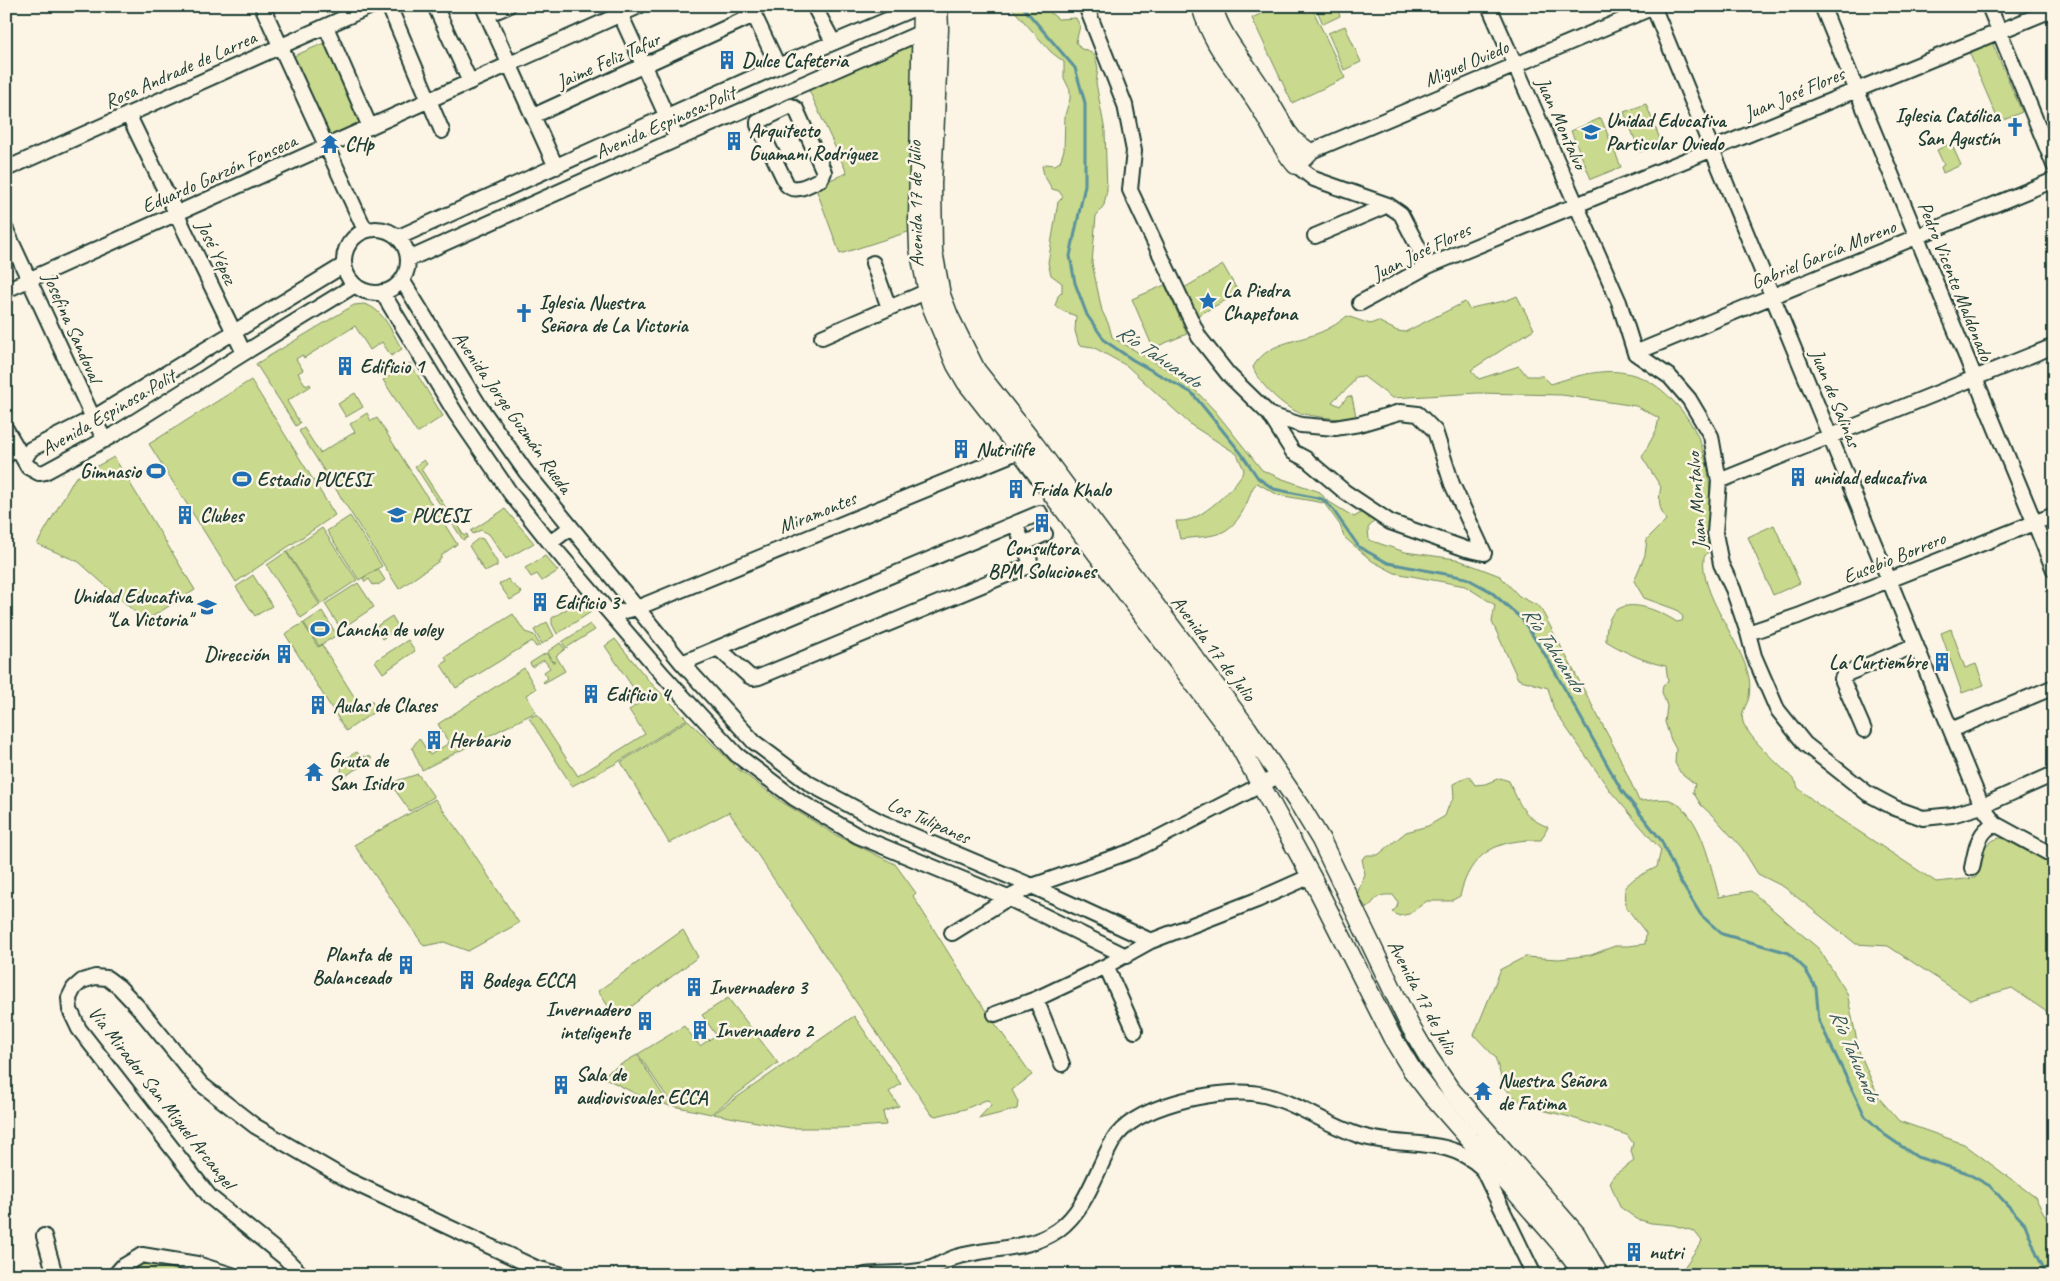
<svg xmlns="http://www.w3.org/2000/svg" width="2060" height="1281" viewBox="0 0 2060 1281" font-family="Caveat,sans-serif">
<rect width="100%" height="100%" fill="#fcf5e5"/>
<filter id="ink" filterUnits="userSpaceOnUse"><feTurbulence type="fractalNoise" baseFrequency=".02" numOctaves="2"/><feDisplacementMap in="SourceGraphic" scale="10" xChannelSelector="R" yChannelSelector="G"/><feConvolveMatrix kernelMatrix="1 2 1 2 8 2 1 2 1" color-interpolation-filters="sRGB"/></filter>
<g filter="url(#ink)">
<path fill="#c9d98d" stroke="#748b60" d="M1010,6H1042L1058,19L1076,18L1080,26L1076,42L1081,49L1087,50L1095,56L1098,68L1096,83L1105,131L1107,190L1104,205L1096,216L1092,263L1102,311L1109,325L1112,337L1175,374L1195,390L1215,411L1262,470L1280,478L1320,492L1326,500L1354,517L1375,505L1382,513L1368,528L1369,540L1405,552L1456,559L1500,576L1519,596L1540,607L1619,756L1639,801C1647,801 1662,798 1670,800C1701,812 1711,868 1719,897L1751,891L1819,949L1847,993L1859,1051L1879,1098L1899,1121L1964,1144L2035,1197L2054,1232V1275H1813L1781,1267L1776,1275H1679L1702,1241L1694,1231L1673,1225L1651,1223L1637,1219L1620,1207L1610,1183L1614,1175L1634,1161L1631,1151L1633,1143L1627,1135L1566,1116L1526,1106L1505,1089L1495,1057L1474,1035L1501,969L1525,957L1559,959L1591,955L1615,946H1628L1645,944L1646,933L1626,907L1625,887L1635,878L1657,867L1661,850L1611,792L1554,710L1548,688L1518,679L1492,622L1495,605L1465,586L1395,573L1372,561L1344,537L1340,525L1324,503L1278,495L1257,483C1251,488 1250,496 1247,503C1230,539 1215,535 1180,539L1176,521C1180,521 1185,521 1188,520C1205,516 1238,485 1244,470L1237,454L1191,425L1127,366L1093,347L1079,345L1075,331L1076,316L1063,311L1055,306L1058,296L1062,292V283L1051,275L1048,263L1058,202L1063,197L1059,191L1052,189L1044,175L1042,166L1046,164L1055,165L1060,162L1064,150L1065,115L1070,99V90L1064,78V62L1051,52Z
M1277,6H1311L1345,78L1292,103L1252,18Z
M1315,6H1336L1340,16L1323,24Z
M1345,26L1361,62L1344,70L1328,33Z
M331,40L368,124L330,140L294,56Z
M914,41L909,149L911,231L840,254L815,186L847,173L808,88Z
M1992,42L2022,112L1999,122L1969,52Z
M1646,104L1662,144L1640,152L1624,112Z
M1601,118L1621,167L1591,179L1571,131Z
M1951,143L1961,165L1943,173L1941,167L1944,165L1937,150Z
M1223,265L1239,293L1197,316L1184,288Z
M1165,285L1187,334L1153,348L1132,299Z
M1517,296L1534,329L1471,370L1479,379L1519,366L1527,376H1543L1551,384C1601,367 1639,362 1676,404C1690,419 1700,437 1705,457C1713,487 1709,522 1708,552L1704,557C1699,595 1741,639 1749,678C1750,683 1750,691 1749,697C1747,706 1740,712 1743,722C1748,738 1784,769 1796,782L1798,788L1820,806L1936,882L1975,878C1981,871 1981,865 1980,855C1988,845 1991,837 2005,838L2054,860V1017L2012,988L1970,1000L1888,946L1856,944L1784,887L1758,874L1742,848L1715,818L1701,805L1693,792L1695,784L1680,772L1675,763L1676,749L1671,740L1665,722L1667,706L1662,692L1663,685L1668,682L1666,666C1645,662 1624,652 1606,641C1605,591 1647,603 1677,622L1682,621L1683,617L1677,610L1644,598L1634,581L1645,555L1647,539L1666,520C1659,509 1658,499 1661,487L1642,457L1656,431L1659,418L1636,406L1562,395L1478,393L1392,398L1363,376L1355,377C1349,392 1341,391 1332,402L1340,406L1348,396L1352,397L1356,416L1352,420H1347C1331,418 1315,417 1300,413C1284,408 1258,383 1253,367C1270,338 1305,343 1331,327C1337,324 1342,320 1347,316L1370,324L1378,321L1397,331L1405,332L1465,302L1469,309C1486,303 1501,304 1517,296Z
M364,304C384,309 392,333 402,349L391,356L382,342L370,350L355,326L304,358L302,355L296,359L303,370L298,373L306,386L310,384L311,386L287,401L300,423L296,426L256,364L354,305Z
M410,363L443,416L417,433L383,380Z
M251,380L335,515L236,582L149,444Z
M355,393L363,407L346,417L338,404Z
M367,413L371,421L377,418L457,544L443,554L439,561L399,589L299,431L304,428L320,453L355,432L350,424Z
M114,457L195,590L145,621L79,562L37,544L75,478Z
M424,460L427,464L421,469L464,536L467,534L468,537L463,540L415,466Z
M505,509L534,543L506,559L489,534L481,530L473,534L471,531Z
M350,516L382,566L359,580L327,531Z
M1774,525L1800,583L1773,595L1748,537Z
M322,528L357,580L321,604L287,552Z
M479,538L483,539L497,562V566L487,571L484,570L469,546Z
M286,552L320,605L301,618L267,565Z
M545,556L558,571L542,581L537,574L531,577L525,568Z
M378,569L385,580L378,585L377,584L373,585L369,579L365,582L363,578Z
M253,575L272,606L255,616L236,587Z
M508,579C512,586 518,587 522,593L510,600L499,584Z
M358,583L374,607L341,629L325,604Z
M584,603L591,612L557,634L552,624V618L573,605L575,609Z
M322,611L337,635L319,646L304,623Z
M513,614L525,632L534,635L540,645L536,647L532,641L456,688L441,665L447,661L445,657Z
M392,616L399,628L382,639L375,627Z
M547,622L554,636L542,644L534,630Z
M303,623L318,647L322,645L360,706L371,700L377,710L346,731L285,634Z
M590,624L595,630L566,648L562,642Z
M1951,629L1965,668L1976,664L1984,685L1962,693L1941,633Z
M615,639L649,681L687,719L615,764L572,786L529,718L537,714L578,776L645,734L629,710L642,701L605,646Z
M408,640L415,651L383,673L375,661Z
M560,643L565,649L556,656L565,671L544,683L543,682L548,678L544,672L550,668L544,660L532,667L530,663L546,653L552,662H556L552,661L547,652Z
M524,668L536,689L526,695L536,712L422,770L412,748L419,738L430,755L449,743L438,724Z
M688,720L737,768L782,802L836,835L895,864L916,893L913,896L976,997L1032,1075L1012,1090L1018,1102L1017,1109L978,1119L991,1105L990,1101L986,1100L965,1109L936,1116L931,1114L729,812L669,843L621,762Z
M357,752L360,756L371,757V764L354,770L342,779C339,765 344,758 357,752Z
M418,774L434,797L410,811L390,783Z
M1469,776L1475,785L1485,784L1500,778L1509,781C1520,805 1523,817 1548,827L1541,840C1498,839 1470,852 1460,896L1451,901H1427L1409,914L1399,916L1392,912L1397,907L1398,902L1393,895C1377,894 1377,898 1367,909L1357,894L1365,874L1362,859L1367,855H1378L1406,832L1428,826L1445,816L1449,805L1454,798L1453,784Z
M435,799L467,843L519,923L468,951L444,942L424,946L354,845Z
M683,930L698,957L616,1018L598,991Z
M728,998L778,1063L711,1114L673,1106L638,1054L684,1026L700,1046L716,1035L702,1015Z
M854,1016L901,1084L889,1092L899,1106L883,1112L886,1125L840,1128H790L713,1114Z
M637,1055L670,1106L638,1095L601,1076Z
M138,1261L219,1275H158L135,1269L130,1275H118Z"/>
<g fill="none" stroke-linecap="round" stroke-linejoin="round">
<path stroke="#5a929c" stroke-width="3" d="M1022,6L1075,68L1085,103V185L1070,256L1075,283L1087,315L1105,341L1133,360L1192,393L1241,453L1258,478L1274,489L1322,499L1331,507L1359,547L1388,563L1466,578L1490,591L1522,619L1549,661L1622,791L1661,840L1679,879L1701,915L1722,934L1789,953L1805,969L1816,988L1819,1021L1865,1116L1885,1135L1917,1157L1965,1172L1990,1186L2025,1224L2037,1255L2047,1275"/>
<g stroke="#1f3d34" stroke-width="18">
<path id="minor" d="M262,6L365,230
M389,6L442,131
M435,6L470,82
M483,6L556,167
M750,6L778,66
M814,6L833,42
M1086,6L1125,105L1134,151L1130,190L1199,337L1228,374L1269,414L1293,452L1306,459L1345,492L1390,522L1466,549L1484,553
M1489,6L1619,302L1635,353L1670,377L1689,399L1711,436L1719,481L1715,533L1721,564L1733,589L1748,633L1754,656L1777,709L1805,744L1867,793L1895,808L1923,818L1952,815L1982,806L2054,774
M1653,6L1982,806L1995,824L2054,856
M1822,6L2054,570
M1989,6L2054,165
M617,7L677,139
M487,15L508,6
M326,27L370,127
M791,106L796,109L824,172L821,179C811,183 796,194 787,185L758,125V122Z
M128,114L244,353
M533,116L754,15
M1309,152L1656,6
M1296,165L1314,179L1388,205L1401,214L1428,266
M6,169L371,6
M344 261a32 32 0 1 1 64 0a32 32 0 1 1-64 0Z
M6,230L93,418L105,440
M1315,236L1388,205
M399,237L778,66L920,6
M409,259L677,139L922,32L930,31
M873,263L889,308
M344,265L93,418L31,449L24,460L28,467L39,473L45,472L115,434L244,353L355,285
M402,280L480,407L526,472L682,663L754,742L810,784L881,822L1032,886L1151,941
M6,290L639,6
M382,292L456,414L511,494L550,543L663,675L737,755L794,798L858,836L1008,898L1126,956
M1360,303L1428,266L2054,9
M822,337L928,291
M1635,353L2054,180
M1270,415L1301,425L1335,428L1359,424L1400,412L1418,414L1435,431L1452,484L1484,553
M6,429L24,460
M6,456L16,447
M1719,481L2054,346
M550,543L571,527
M1023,544L1045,534
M613,614L637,608L1027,448
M1748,633L1798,616L2054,515
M718,648L749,676L753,678L759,677L1028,566L1030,561L1015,523
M682,663L1040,513
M1864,730L1842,679L1844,675L1916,645
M1951,730L2054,687
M1972,868C1976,850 1977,832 1995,824
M952,933L1008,898L1032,886L1135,850L1280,775
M1106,966L1135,1031
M1036,999L1062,1064
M995,1014L1036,999L1106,966L1151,941L1257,900L1311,876
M44,1236L55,1275
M115,1275L122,1267L142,1255L197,1264L232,1275
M302,1275L284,1257L210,1197L79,1029L70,1010L69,998L74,988L82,981L95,977L107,978L119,987L138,1007L201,1084L255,1126L348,1180L536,1268L563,1275
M865,1275C884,1273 906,1274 925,1270C936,1268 946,1260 956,1257C990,1247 1028,1251 1058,1230C1087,1209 1096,1170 1113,1141C1134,1105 1214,1090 1252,1093C1291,1097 1324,1125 1361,1136C1405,1149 1447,1135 1482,1168L1534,1275"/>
</g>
<g stroke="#1f3d34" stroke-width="21">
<path id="major" d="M922,6L918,220L919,248L930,303L956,365L966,382L1020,451L1235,738L1311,876L1392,1037L1412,1070L1432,1096L1561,1244L1584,1275
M938,6L939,29L932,184L933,251L941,295L949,316L976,370L1035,445L1247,728L1301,807L1321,840L1410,1026L1429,1058L1450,1089L1576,1234L1599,1275
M1201,6C1212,45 1234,67 1255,99C1270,121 1279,146 1296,165L1309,152L1294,141L1287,132C1277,115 1267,96 1255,79C1239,55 1220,35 1213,6"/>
</g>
<use href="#minor" stroke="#fcf5e5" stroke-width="14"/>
<use href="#major" stroke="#fcf5e5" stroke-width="18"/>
</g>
</g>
<defs>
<g id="building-bare" transform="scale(1.5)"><path d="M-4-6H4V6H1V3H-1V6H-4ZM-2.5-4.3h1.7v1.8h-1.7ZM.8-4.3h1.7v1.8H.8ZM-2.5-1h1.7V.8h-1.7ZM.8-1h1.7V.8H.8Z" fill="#1f6fb2" stroke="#fcf5e5" stroke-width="2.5" paint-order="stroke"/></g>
<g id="church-bare" transform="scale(1.5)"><path d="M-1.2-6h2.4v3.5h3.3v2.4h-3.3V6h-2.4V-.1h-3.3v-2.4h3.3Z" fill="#1f6fb2" stroke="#fcf5e5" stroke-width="2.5" paint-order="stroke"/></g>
<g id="school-bare" transform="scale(1.5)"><path d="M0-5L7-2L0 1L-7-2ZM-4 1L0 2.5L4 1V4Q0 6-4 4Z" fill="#1f6fb2" stroke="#fcf5e5" stroke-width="2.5" paint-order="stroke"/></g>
<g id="temple-bare" transform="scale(1.5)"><path d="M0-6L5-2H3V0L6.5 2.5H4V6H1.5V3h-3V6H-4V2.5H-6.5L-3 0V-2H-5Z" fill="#1f6fb2" stroke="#fcf5e5" stroke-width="2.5" paint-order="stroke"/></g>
<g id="sight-bare" transform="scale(1.5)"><path d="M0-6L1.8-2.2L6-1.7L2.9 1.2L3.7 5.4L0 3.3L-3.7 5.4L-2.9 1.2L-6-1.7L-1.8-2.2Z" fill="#1f6fb2" stroke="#fcf5e5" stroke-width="2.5" paint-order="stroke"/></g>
<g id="stadium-bare" transform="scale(1.5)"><path d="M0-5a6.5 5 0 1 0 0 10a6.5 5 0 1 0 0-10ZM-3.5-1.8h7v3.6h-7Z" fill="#1f6fb2" stroke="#fcf5e5" stroke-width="2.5" paint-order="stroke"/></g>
</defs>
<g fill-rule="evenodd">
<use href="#building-bare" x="727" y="60"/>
<use href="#church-bare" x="2015" y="127"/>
<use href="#school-bare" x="1591" y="132"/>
<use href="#building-bare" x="734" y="141"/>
<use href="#temple-bare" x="330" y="144"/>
<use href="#sight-bare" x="1208" y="301"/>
<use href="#church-bare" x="524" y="313"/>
<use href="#building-bare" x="345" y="366"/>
<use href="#building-bare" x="961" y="449"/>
<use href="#stadium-bare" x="156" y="471"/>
<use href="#building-bare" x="1798" y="477"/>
<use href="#stadium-bare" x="242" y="479"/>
<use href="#building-bare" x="1016" y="489"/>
<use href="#building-bare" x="185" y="515"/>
<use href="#school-bare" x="397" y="515"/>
<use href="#building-bare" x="1042" y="523"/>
<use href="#building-bare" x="540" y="602"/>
<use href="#school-bare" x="207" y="607"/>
<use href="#stadium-bare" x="320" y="629"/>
<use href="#building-bare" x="284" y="654"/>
<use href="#building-bare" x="1942" y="662"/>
<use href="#building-bare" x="591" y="694"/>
<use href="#building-bare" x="318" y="705"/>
<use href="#building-bare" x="434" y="740"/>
<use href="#temple-bare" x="314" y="772"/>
<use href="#building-bare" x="406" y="965"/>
<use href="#building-bare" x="467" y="980"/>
<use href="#building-bare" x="694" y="987"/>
<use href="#building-bare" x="645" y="1021"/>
<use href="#building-bare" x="700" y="1030"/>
<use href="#building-bare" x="561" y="1085"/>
<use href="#temple-bare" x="1483" y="1091"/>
<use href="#building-bare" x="1634" y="1252"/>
</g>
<g text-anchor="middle" stroke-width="5" stroke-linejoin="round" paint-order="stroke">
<g font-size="20" fill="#1f3d34" stroke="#fcf5e5">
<text transform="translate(608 60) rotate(-24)" y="7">Jaime Feliz Tafur</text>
<text transform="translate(1466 63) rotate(-23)" y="7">Miguel Oviedo</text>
<text transform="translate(180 69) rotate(-24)" y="7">Rosa Andrade de Larrea</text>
<text transform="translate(1794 93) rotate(-23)" y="7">Juan José Flores</text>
<text transform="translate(665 122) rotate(-24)" y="7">Avenida Espinosa Polit</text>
<text transform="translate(1562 123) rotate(66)" y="7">Juan Montalvo</text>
<text transform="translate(219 173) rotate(-24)" y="7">Eduardo Garzón Fonseca</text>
<text transform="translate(915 204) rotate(-91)" y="7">Avenida 17 de Julio</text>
<text transform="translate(1421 251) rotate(-26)" y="7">Juan José Flores</text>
<text transform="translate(217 252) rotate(64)" y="7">José Yépez</text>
<text transform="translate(1823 254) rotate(-22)" y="7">Gabriel García Moreno</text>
<text transform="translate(1956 281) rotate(68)" y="7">Pedro Vicente Maldonado</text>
<text transform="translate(73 327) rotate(66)" y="7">Josefina Sandoval</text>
<text transform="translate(1836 398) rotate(68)" y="7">Juan de Salinas</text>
<text transform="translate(108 412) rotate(-30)" y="7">Avenida Espinosa Polit</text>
<text transform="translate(513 412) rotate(55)" y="7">Avenida Jorge Guzmán Rueda</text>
<text transform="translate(1696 501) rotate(-94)" y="7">Juan Montalvo</text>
<text transform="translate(817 512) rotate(-22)" y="7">Miramontes</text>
<text transform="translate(1894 557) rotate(-22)" y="7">Eusebio Borrero</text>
<text transform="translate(1214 648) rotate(53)" y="7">Avenida 17 de Julio</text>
<text transform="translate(929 820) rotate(24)" y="7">Los Tulipanes</text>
<text transform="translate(1423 997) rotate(62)" y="7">Avenida 17 de Julio</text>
<text transform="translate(162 1097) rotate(52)" y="7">Via Mirador San Miguel Arcangel</text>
</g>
<g font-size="20" font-weight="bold" fill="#1f3d34" stroke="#fcf5e5" text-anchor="start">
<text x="742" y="67">Dulce Cafeteria</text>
<text x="2000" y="122" text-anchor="end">Iglesia Católica<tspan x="2000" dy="23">San Agustín</tspan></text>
<text x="1606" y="127">Unidad Educativa<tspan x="1606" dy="23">Particular Oviedo</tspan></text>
<text x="749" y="137">Arquitecto<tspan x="749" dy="23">Guamaní Rodríguez</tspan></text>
<text x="345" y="151">CHp</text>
<text x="1223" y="297">La Piedra<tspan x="1223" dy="23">Chapetona</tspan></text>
<text x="539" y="309">Iglesia Nuestra<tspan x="539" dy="23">Señora de La Victoria</tspan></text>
<text x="360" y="373">Edificio 1</text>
<text x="976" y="456">Nutrilife</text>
<text x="141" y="478" text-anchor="end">Gimnasio</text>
<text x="1813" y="484">unidad educativa</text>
<text x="257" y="486">Estadio PUCESI</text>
<text x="1031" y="496">Frida Khalo</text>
<text x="200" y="522">Clubes</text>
<text x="412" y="522">PUCESI</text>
<text x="1042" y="555" text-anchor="middle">Consultora<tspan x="1042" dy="23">BPM Soluciones</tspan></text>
<text x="192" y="603" text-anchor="end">Unidad Educativa<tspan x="192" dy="23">"La Victoria"</tspan></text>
<text x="555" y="609">Edificio 3</text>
<text x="335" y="636">Cancha de voley</text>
<text x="269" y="661" text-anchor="end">Dirección</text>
<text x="1927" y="669" text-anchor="end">La Curtiembre</text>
<text x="606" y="701">Edificio 4</text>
<text x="333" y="712">Aulas de Clases</text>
<text x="449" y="747">Herbario</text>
<text x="329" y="767">Gruta de<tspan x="329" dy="23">San Isidro</tspan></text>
<text x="391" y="961" text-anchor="end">Planta de<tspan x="391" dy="23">Balanceado</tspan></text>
<text x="482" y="987">Bodega ECCA</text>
<text x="709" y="994">Invernadero 3</text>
<text x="630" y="1016" text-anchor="end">Invernadero<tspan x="630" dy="23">inteligente</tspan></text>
<text x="715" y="1037">Invernadero 2</text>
<text x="576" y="1081">Sala de<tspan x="576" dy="23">audiovisuales ECCA</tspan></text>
<text x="1498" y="1087">Nuestra Señora<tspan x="1498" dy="23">de Fatima</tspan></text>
<text x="1649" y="1259">nutri</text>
</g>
<g font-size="21" font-style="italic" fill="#335957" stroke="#fcf5e5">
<text transform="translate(1159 356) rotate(34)" y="7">Río Tahuando</text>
<text transform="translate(1554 649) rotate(57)" y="7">Río Tahuando</text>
<text transform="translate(1855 1055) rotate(67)" y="7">Río Tahuando</text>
</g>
</g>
<rect width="2060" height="1281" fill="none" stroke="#fcf5e5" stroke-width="25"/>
<rect x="12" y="12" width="2035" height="1256" fill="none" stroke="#1f3d34" stroke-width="2" filter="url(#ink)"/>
</svg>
